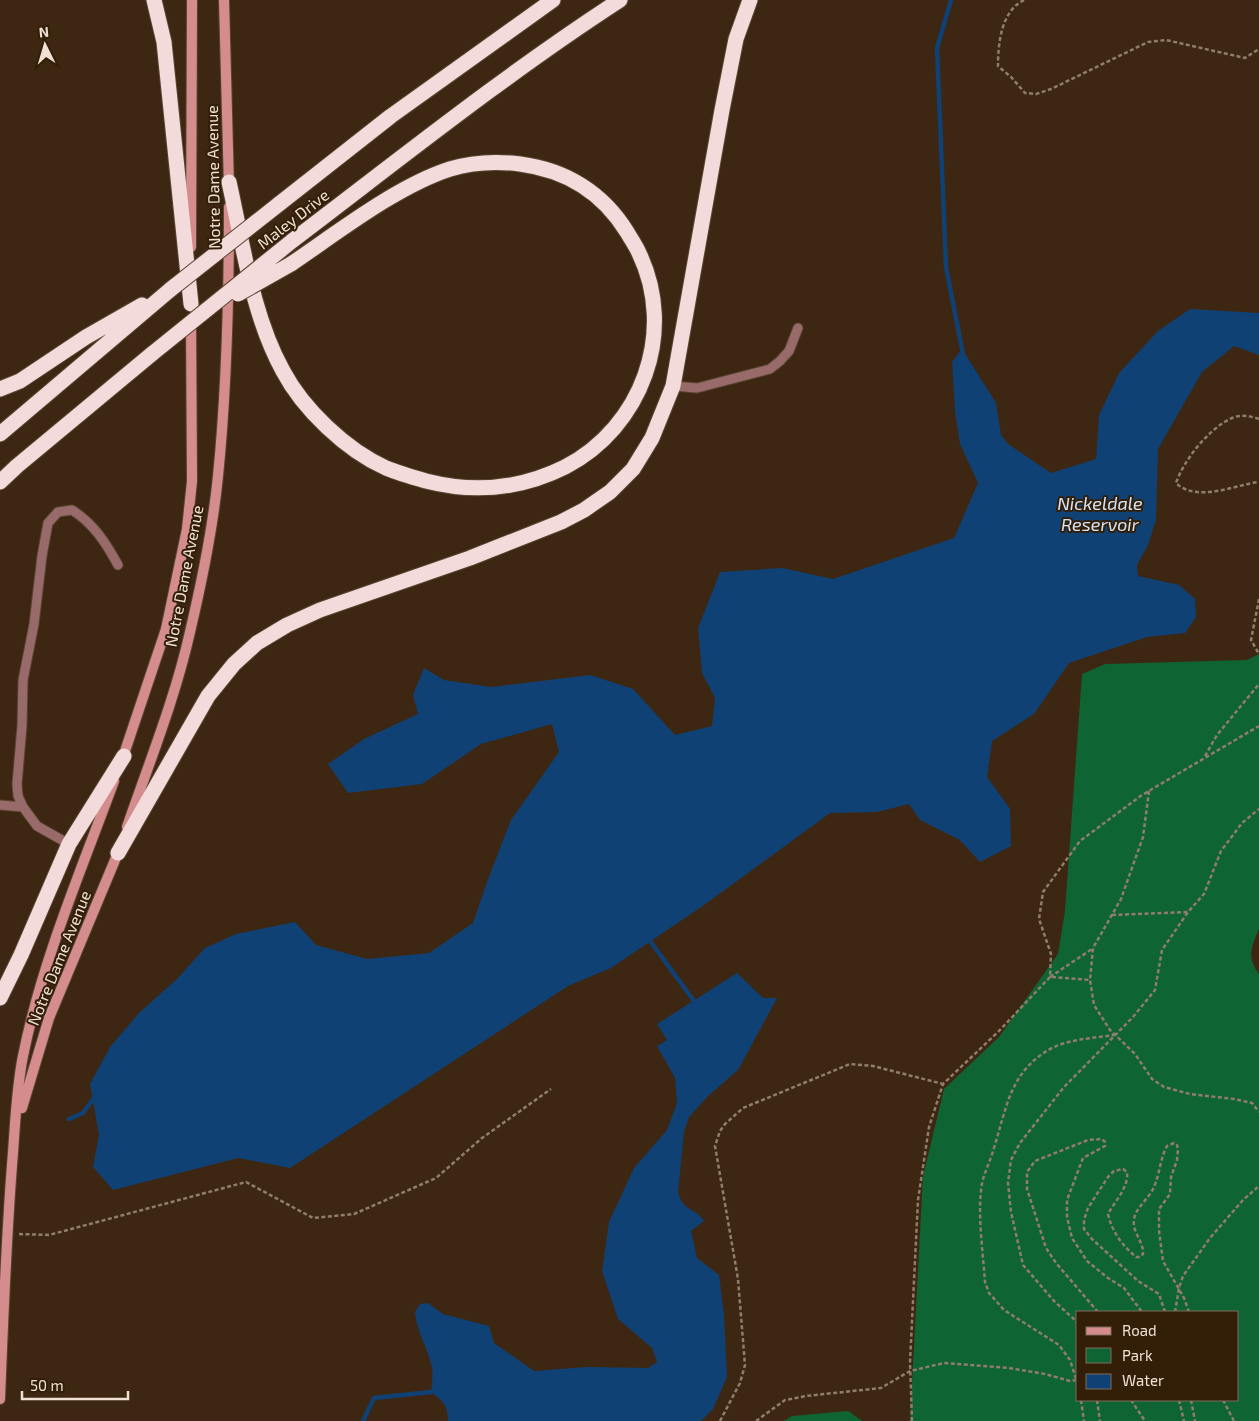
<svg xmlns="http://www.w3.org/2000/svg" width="1259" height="1421" viewBox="0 0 1259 1421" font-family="'Exo 2',sans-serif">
<rect width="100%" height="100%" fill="#3e2712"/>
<path fill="#0f6434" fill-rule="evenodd" d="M1259,654V929C1252,946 1246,957 1259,974V1421H910L923,1176L944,1089L999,1037L1058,954L1065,911L1082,674L1105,664L1247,660ZM1238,1312V1400H1078V1312Z
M848,1411L862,1421H784L792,1416Z"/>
<path fill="#0f4175" d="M1190,309L1259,313V355L1234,346L1202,372L1158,449L1156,520L1148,545L1137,565L1138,576L1179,585L1195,599L1196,617L1185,633L1147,637L1069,663L1034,714L992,741L987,777L1010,809L1011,846L980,862L960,840L920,820L909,804L877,812L830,813L704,905L611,968L568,986L290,1168L238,1158L113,1190L93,1167L99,1135L90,1084L110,1047L139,1013L177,979L205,948L236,934L295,922L316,945L367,959L429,953L473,923L487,882L511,820L559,752L552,724L481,744L422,784L348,793L328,764L364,739L418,714L413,695L424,668L444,680L491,687L590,675L633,689L675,735L712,726L715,698L702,673L698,628L720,572L782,568L833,579L954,538L978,483L960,444L955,412L952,362L962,349L996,403L1001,435L1008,444L1051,473L1096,459L1099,415L1119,373L1158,331Z
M737,973L763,998H777L738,1070L708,1096L689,1117L684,1132L678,1192C683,1212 695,1207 704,1221L691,1231L697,1258L719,1275L724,1315L727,1377L713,1409L701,1421H448C448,1406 443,1401 431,1392C432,1384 433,1376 432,1368C428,1348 416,1331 415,1312L420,1304L428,1303L443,1314L489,1326L494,1343L534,1371L587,1367L648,1368L657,1362L652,1348L618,1319L602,1271L609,1222L634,1168L667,1130L677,1103L675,1078L657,1046L667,1040L657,1024Z"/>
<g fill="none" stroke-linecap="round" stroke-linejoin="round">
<path stroke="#0f4175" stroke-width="4.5" d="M951,0L937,48L946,267L963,354
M650,941L694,1001
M69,1119L83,1113L96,1095
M363,1421L374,1398L431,1392"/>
<g stroke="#5a4531" stroke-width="11">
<path id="lane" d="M673,386L697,388L770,369L780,361L789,351L798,328
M0,805L23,807
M69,844L37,826L23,807L18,796L17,784L22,726L23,680L34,624L42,556L48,523L58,512L72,510C94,524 106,543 118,565"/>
</g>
<g stroke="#5a4531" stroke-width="12">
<path id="secondary" d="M224,0L229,187
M191,247L192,0
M122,760L166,629L187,529L192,481L191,319
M127,827C149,763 175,699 190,632C202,581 213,528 218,476C227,387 229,296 229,207
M22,1108L49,1018L120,848
M0,1399C3,1321 6,1243 12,1165C15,1130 16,1090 23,1056C42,961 81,871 114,781"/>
</g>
<g stroke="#5a4531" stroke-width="17">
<path id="highway" d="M154,0L164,42L191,304
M229,182C243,244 252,315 283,371C303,409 346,450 386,468C398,473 412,477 426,481C473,493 521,489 565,467C642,427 677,332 639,253C636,246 631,239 627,232C603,193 566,170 520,164C496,161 473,162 450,169C397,186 337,233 291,264
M279,204L391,116L553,0
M292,241C400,159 506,74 620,0
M0,389L20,381L86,337L142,305
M0,434L171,289
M0,482L17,466L153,353
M118,853L208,696L234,664L257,643L287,625L320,610L470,558L561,522L584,510L610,492L633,469L652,438L673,386L722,110L736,39L750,0
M0,998L21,955L69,844L124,756"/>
</g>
<path stroke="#907d6c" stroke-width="2.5" stroke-dasharray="4 2.5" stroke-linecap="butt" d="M1024,0C1001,11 998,44 998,66L1011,77L1025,93L1036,94L1051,89L1148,42L1166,40L1245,58L1259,49
M1259,419C1250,416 1241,414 1232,418C1208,429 1184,460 1176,483C1197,503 1234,485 1259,482
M1259,599L1251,640L1259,654
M1205,756L1217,735L1259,684
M1149,791L1143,837L1121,899L1093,948L1090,980L1094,1005L1110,1030L1135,1054L1152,1079L1164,1087L1190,1094L1234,1099L1252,1103L1259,1112
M1112,915L1188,912
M1050,977L1092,949
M1052,977L1090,980
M19,1234L49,1235L246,1182L313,1218L354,1214L436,1178L482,1138L551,1089
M1098,1312L1056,1263L1046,1248L1027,1189V1172L1035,1161L1088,1140L1102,1139L1105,1142V1146L1083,1158L1067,1200V1217L1072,1238L1087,1261L1108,1278L1124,1288L1142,1312
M1165,1312L1159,1294L1138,1281L1092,1239L1084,1229V1220L1088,1208L1108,1177L1114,1171L1123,1169L1127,1172C1129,1187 1115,1201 1108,1214C1112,1232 1122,1245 1136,1257H1140L1143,1254C1144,1242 1132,1232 1134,1220C1135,1208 1149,1199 1154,1187C1160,1173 1160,1159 1167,1146L1174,1143L1177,1145L1178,1150L1177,1160L1171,1177L1170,1194L1159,1209V1231L1163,1261L1184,1298L1189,1312
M1175,1312L1179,1288L1183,1276L1210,1238L1243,1200L1259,1186
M1078,1325L1076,1321L1054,1301L1023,1265L1011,1212L1008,1183L1011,1160L1020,1143L1064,1087L1133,1017L1155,990L1162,950L1188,912L1204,894L1221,851L1242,823L1259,809
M1078,1385L1070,1360L1059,1345L1004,1310L989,1293L985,1282C983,1254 978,1217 981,1191C982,1176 989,1165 993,1151C1007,1108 1009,1070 1054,1047C1072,1039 1094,1038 1114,1035
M1081,1400L1084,1421
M1097,1400L1100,1421
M1131,1400L1145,1421
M1179,1400L1184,1421
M1191,1400L1195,1421
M1223,1400L1234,1421
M720,1421L740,1383L745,1365L738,1279L715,1146L720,1131L725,1124L743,1108L850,1064L873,1066L943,1084
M756,1421L785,1400L806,1396L881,1388L910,1371L944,1363L1009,1368L1045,1374L1070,1381L1077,1380
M912,1421L910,1362L918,1200L929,1127L943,1084L998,1032L1050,977L1051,954L1039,919L1043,892L1080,841L1142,795L1259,726"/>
<use href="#lane" stroke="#986b6a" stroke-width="9"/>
<use href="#secondary" stroke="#d48d8c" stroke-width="10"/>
<use href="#highway" stroke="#f2dbda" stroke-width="15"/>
<g stroke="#5a4531" stroke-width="17" stroke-linecap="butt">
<path id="highway-bridge" d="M171,289L279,204
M238,294L291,264
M153,353L292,241"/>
</g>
<use href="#highway-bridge" stroke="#f2dbda" stroke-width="15"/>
</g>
<g text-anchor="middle" stroke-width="4" stroke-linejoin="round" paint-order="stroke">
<g font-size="16" fill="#f0e1d4" stroke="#331e08">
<text transform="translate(213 177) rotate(-91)" y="6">Notre Dame Avenue</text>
<text transform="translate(293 219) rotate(-38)" y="6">Maley Drive</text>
<text transform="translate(184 576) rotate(-79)" y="6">Notre Dame Avenue</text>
<text transform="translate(59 958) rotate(-68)" y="6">Notre Dame Avenue</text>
</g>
<g font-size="18" font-style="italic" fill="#d5e5f8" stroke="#331e08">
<text x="1100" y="510">Nickeldale<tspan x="1100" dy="21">Reservoir</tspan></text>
</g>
</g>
<rect x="1076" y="1311" width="162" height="90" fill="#331e08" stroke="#7f6c5a"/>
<rect x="1086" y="1327" width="25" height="8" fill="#d48d8c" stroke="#7f6c5a"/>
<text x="1122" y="1336" font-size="15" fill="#f0e1d4">Road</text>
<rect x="1086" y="1348" width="25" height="15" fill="#0f6434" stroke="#7f6c5a"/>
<text x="1122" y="1361" font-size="15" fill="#f0e1d4">Park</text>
<rect x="1086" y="1374" width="25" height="15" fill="#0f4175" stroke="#7f6c5a"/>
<text x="1122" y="1386" font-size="15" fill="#f0e1d4">Water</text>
<g transform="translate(45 45) rotate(355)" stroke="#331e08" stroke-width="4" paint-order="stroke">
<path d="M0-4L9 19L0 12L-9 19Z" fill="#f0e1d4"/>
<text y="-8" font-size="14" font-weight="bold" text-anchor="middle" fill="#f0e1d4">N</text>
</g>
<path d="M22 1391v8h106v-8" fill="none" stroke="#f0e1d4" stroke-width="2.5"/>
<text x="30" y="1391" font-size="15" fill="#f0e1d4" stroke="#331e08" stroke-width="4" paint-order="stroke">50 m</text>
</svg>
